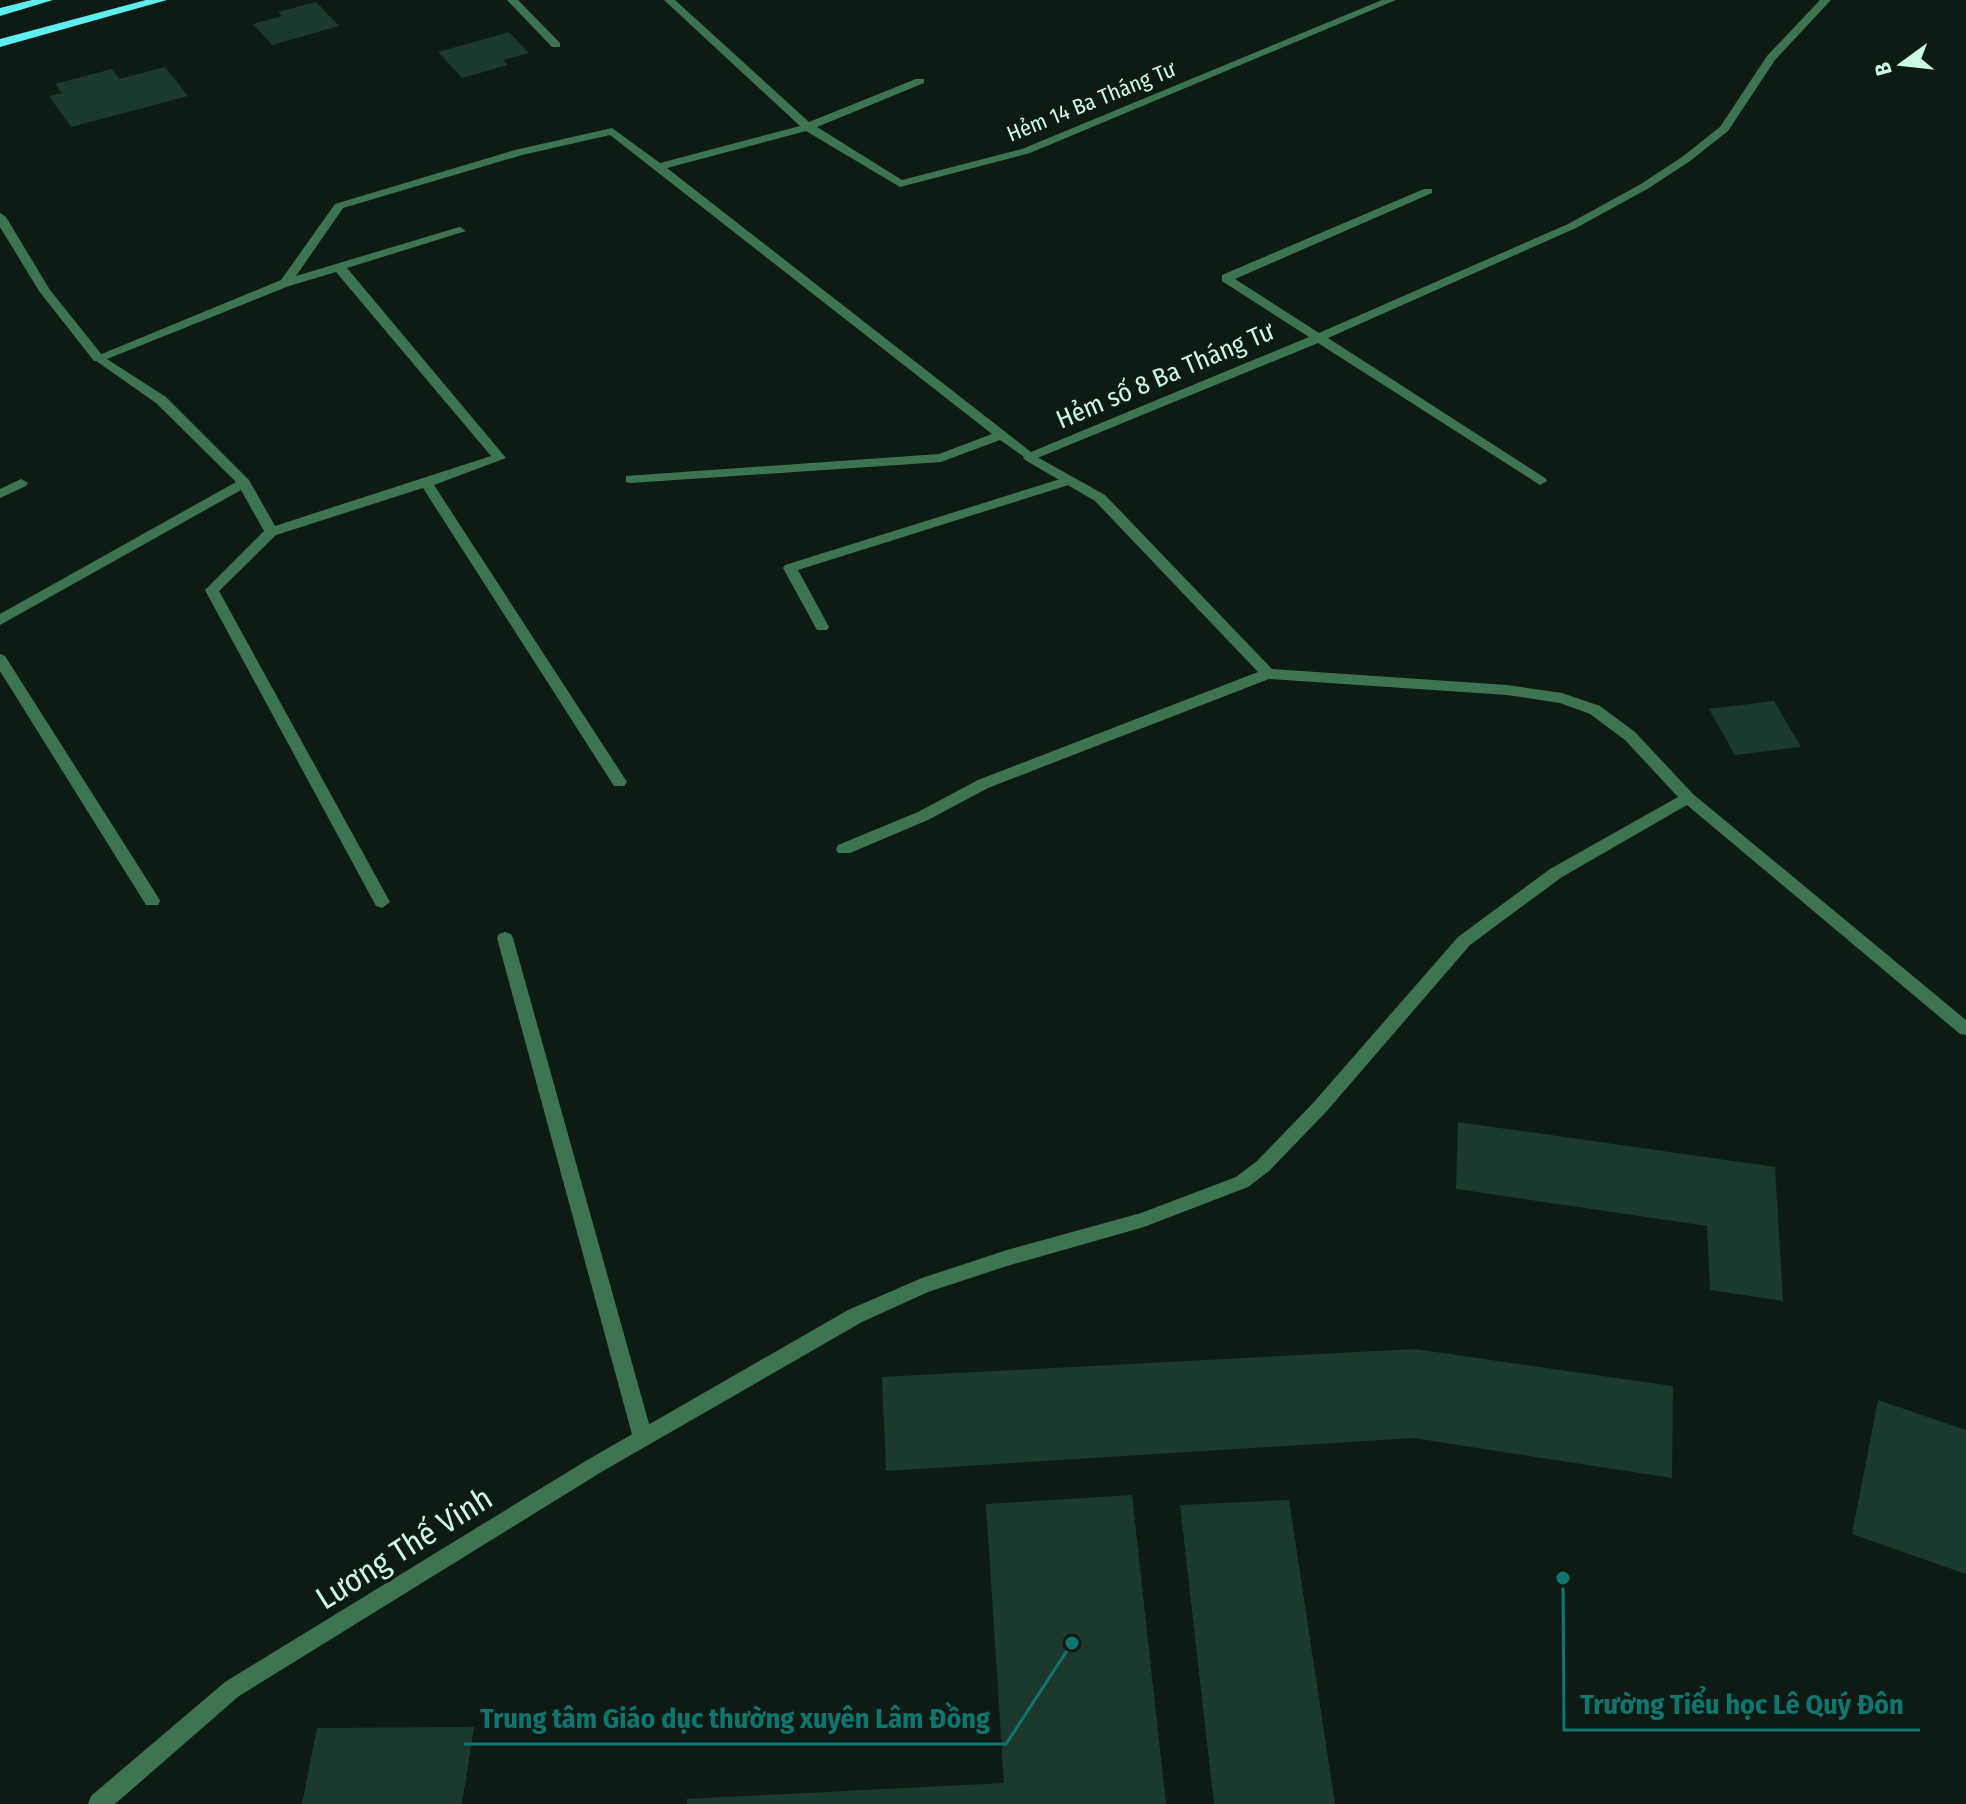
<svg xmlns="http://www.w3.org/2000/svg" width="1966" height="1804" viewBox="0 0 1966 1804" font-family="'Fira Sans Condensed',sans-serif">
<rect width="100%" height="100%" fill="#0d1b14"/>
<path fill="#1b392c" d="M316,2L339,26L272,45L253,24L282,16L278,12Z
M509,32L529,53L503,60L508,65L462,78L438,52Z
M165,67L188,96L71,127L49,96L62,93L55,84L112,69L119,79Z
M1774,701L1801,747L1735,755L1709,709Z
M1458,1122L1775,1167L1783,1301L1710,1290L1707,1226L1456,1189Z
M1415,1349L1673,1386L1672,1478L1413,1438L886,1471L882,1377Z
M1878,1400L1966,1430V1574L1852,1534Z
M1132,1495L1166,1804H687V1799L1004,1783L986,1504Z
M1289,1500L1335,1804H1214L1180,1505Z
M474,1727L462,1804H302L317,1728Z"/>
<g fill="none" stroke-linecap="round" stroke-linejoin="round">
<path fill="#3d7553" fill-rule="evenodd" d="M507,0H518L560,43V47H552Z
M664,0H675L809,122L916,79H924V83L817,127L902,180L1022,149L1382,0H1396L1030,153L900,187L806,131L667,168L1031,452L1309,337L1222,281V275L1424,189H1432V193L1235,279L1319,333L1568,224L1641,184L1682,157L1720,127L1767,56L1820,0H1831L1775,60L1728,131L1690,161L1649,188L1576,228L1328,338L1545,478L1547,481L1540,485L1318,343L1030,461L1000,440L941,462L631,483L626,482V476L939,454L992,434L610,135L522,155L343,208L296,276L456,228L460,227L466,231L347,268L506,458L434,485L627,782L624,786H614L423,488L276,535L219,591L390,902L382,908L376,906L205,590L264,531L241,490L0,625V614L236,482L156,403L92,358L281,280L335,204L515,150L612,128L660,163L800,126ZM336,272L491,456L275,526L249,480L166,397L107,359L289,286Z
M1070,476L1077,480L1075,483L798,570L829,627L827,630H817L783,568L785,565Z
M21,479L28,483L26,486L0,498V489Z
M0,654L5,656L158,897L160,901L158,905H146L0,671Z
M505,932L511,934L513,938L653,1438L650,1444L643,1447L636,1444L633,1438L497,938L499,934Z"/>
<path fill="#3d7553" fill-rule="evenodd" d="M0,213L6,217L50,290L102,355V361H94L39,291L0,227Z
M1030,453L1105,495L1272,669L1507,685L1562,693L1600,706L1635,732L1693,794L1966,1020V1035L1960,1034L1687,805L1562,877L1470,945L1326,1112L1269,1171L1248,1187L1144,1227L1007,1266L928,1292L862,1322L603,1471L239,1696L115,1804H88L91,1796L225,1682L589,1459L848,1310L922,1278L1007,1250L1141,1213L1236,1177L1257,1161L1314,1102L1458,937L1550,869L1678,797L1625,740L1590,714L1560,703L1507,695L1269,679L988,788L928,820L850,853H838L836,849L838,845L918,812L978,780L1258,672L1095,501L1025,460L1023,457Z"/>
<path fill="#5eeeec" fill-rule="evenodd" d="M32,0H53L0,16V8Z
M146,0H167L0,47V39Z"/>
</g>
<g text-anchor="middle" stroke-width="7" stroke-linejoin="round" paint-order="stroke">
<g font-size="22" fill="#ccfae2" stroke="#0d1b14">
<text transform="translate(1091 101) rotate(-22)" y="8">Hẻm 14 Ba Tháng Tư</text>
</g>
<g font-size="26" fill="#ccfae2" stroke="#0d1b14">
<text transform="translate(1165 375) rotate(-23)" y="9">Hẻm số 8 Ba Tháng Tư</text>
</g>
<g font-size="32" fill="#ccfae2" stroke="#0d1b14">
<text transform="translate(404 1548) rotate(-32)" y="11">Lương Thế Vinh</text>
</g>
</g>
<path fill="none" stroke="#0f766e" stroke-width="3" d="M1563 1578L1564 1730H1920M1072 1643L1006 1744H464"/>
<g fill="#0f766e" stroke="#0d1b14" stroke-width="3">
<circle cx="1563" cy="1578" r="8"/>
<circle cx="1072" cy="1643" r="8"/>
</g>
<g font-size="28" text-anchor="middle" font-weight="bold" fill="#0f766e" stroke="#0d1b14" stroke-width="7" stroke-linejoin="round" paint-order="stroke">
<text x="1742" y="1714">Trường Tiểu học Lê Quý Đôn</text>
<text x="735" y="1728">Trung tâm Giáo dục thường xuyên Lâm Đồng</text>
</g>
<g transform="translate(1902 64) rotate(255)" stroke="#0d1b14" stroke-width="6" paint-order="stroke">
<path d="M0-6L14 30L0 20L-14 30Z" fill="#ccfae2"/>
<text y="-12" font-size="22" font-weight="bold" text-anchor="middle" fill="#ccfae2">B</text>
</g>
</svg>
